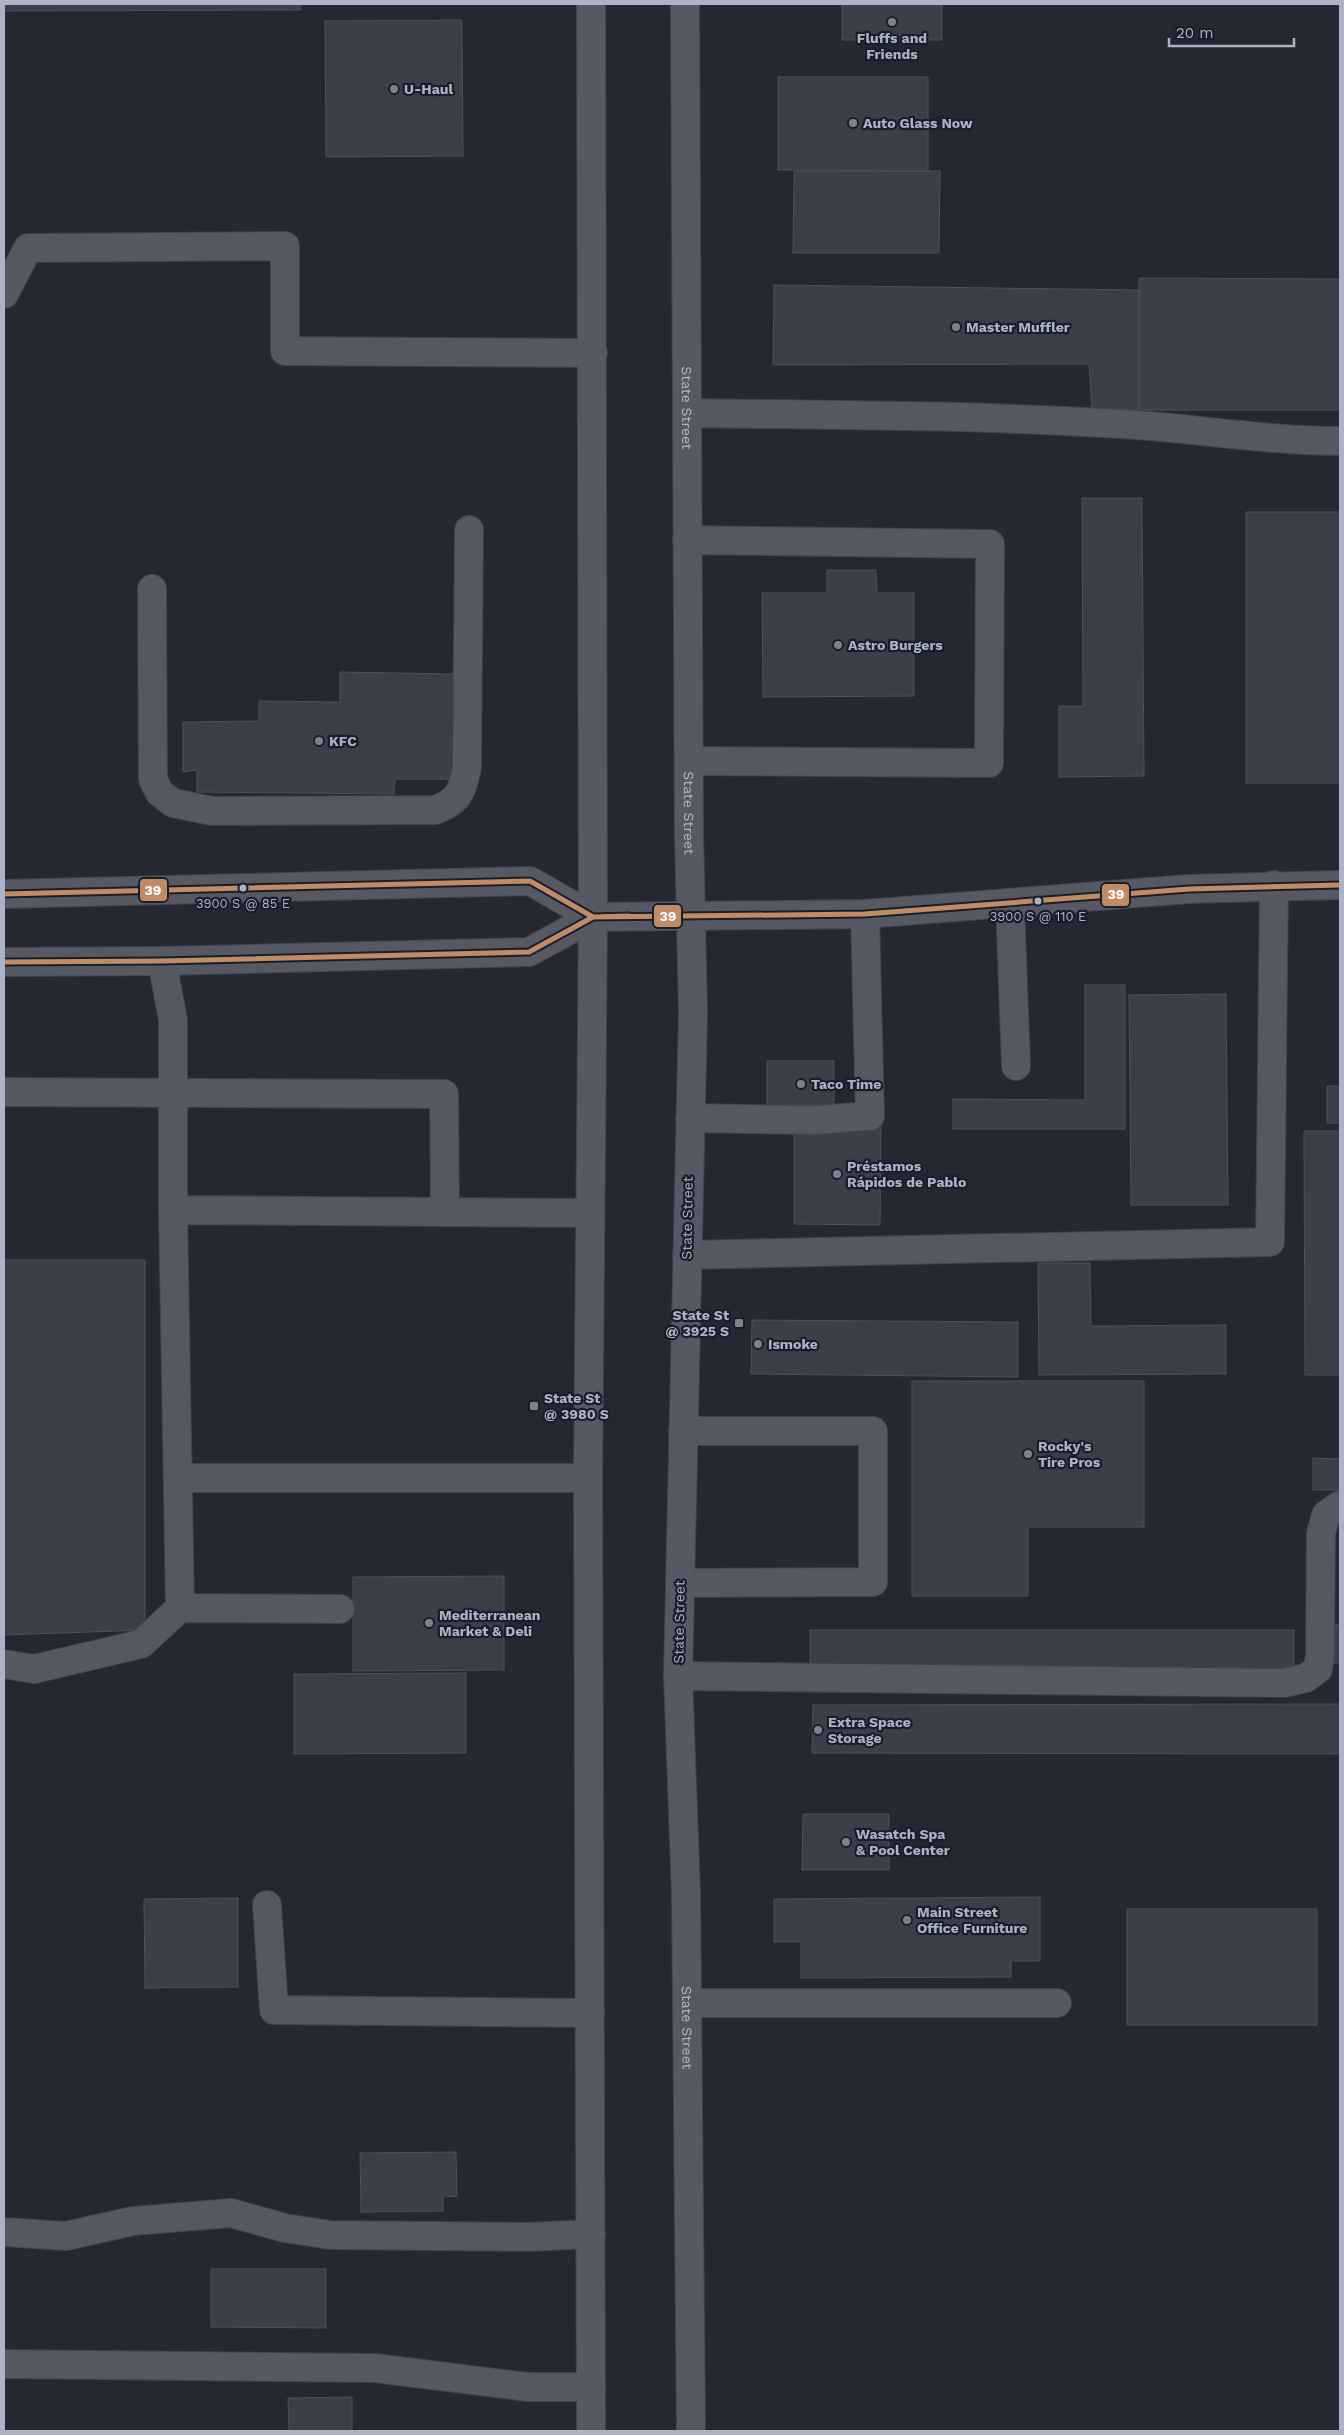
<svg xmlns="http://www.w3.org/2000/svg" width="1344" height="2435" viewBox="0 0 1344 2435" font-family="'Work Sans',sans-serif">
<rect width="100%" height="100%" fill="#252831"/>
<path fill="#3c3f48" stroke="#4b505a" d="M4,4H301V10L4,11Z
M842,4H942V40H842Z
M462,20L463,156L326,157L325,21Z
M778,77H928V171L778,170Z
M794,171H940L939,253H793Z
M1139,278L1340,279V410H1139Z
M774,285L1139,290V410H1092L1089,364L773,365Z
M1082,498H1142L1144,776L1059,777V706H1083Z
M1246,512H1340V783H1246Z
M827,570H876L877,593H914V696L763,697L762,593H827Z
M340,672L453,674L456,761L452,779H395L394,794L197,792V770L183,772V722L259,721V701L340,702Z
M1085,985H1125V1129H953V1099L1085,1100Z
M1226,994L1228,1205H1131L1129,995Z
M767,1061H834V1108H767Z
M1327,1086H1340V1123H1327Z
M794,1125H881L880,1225L794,1224Z
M1304,1131H1340V1375H1305Z
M4,1260H145V1630L4,1635Z
M1038,1263H1090L1091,1326L1226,1325V1374L1039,1375Z
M752,1320L1018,1322V1377L751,1374Z
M912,1381H1144V1527H1028V1596H912Z
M1313,1458L1340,1459V1490H1313Z
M504,1576V1670L353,1671V1577Z
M1340,1624V1663H1333V1625Z
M810,1630H1294V1669H810Z
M466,1673V1753L294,1754V1674Z
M1340,1704V1754L812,1753L813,1705Z
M803,1814H889V1870H802Z
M1040,1897V1961H1011V1977L801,1978V1942H774V1899Z
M238,1898V1987L145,1988L144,1899Z
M1127,1909H1317V2025H1127Z
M456,2152L457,2196L443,2197V2211L361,2212L360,2153Z
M211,2269H326V2328L211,2327Z
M352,2397V2431H289L288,2398Z"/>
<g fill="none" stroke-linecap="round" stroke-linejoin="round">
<g stroke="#41434b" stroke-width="30">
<path id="minor" d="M4,294L28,248L285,246V351L593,353
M687,413C836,415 987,415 1137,425C1205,430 1272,441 1340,441
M687,540L990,544L989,763L689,761
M152,589L153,779L159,792L173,803L212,811L435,810C460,801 462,791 467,767L469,530
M1010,903L1016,1066
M162,961L173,1020V1210L590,1213
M4,1092L444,1094L445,1212
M690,1118L816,1120L870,1116L865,914
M173,1210L180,1608L340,1609
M687,1255L1270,1242L1274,885
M178,1478H588
M680,1583L873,1582V1431H683
M4,1664L34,1669L141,1644L180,1608
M678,1676L1284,1683L1306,1678L1318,1669L1320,1655L1321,1533L1326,1515L1340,1505
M267,1905L274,2010L590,2013
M687,2003H1057
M4,2232L66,2236L133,2221L231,2213L285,2228L330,2235L528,2237L591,2234
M4,2364L375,2368L528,2387H591"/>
</g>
<g stroke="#42454e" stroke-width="30">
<g id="major">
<path d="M591,4L593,917L588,1478L591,2431"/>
<path id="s1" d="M685,4L689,832L693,1013L678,1676L686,1893L691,2431"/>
<path d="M4,894L530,881L593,917"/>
<path d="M4,962L162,961L529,952L593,917L865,914L1189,889L1340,885"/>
</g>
</g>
<use href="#minor" stroke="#545860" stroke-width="28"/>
<use href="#major" stroke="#565963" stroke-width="28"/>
<g stroke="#181e2c" stroke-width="9">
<path id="bus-1" d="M4,894L530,881L593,917L865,914L1189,889L1340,885
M4,962L162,961L529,952L593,917L629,916"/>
</g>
<use href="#bus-1" stroke="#c18c65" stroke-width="5"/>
</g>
<g fill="#7d8291" stroke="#181e2c" stroke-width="2">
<circle cx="892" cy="22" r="5"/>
<circle cx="394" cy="89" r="5"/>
<circle cx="853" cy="123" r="5"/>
<circle cx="956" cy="327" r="5"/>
<circle cx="838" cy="645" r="5"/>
<circle cx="319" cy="741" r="5"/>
<circle cx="801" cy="1084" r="5"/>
<circle cx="837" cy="1174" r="5"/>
<rect x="734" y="1318" width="10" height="10" rx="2.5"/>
<circle cx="758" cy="1344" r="5"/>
<rect x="529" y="1401" width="10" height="10" rx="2.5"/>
<circle cx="1028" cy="1454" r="5"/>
<circle cx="429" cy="1623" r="5"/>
<circle cx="818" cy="1730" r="5"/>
<circle cx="846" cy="1842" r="5"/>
<circle cx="907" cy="1920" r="5"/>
</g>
<g fill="#acb3c5" stroke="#181e2c" stroke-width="2">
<circle cx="243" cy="888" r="4.5"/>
<circle cx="1038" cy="901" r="4.5"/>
</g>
<g text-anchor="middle" stroke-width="4.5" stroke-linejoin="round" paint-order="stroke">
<g font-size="13" fill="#acb3c5" stroke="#181e2c">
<text x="243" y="908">3900 S @ 85 E</text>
<text x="1038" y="921">3900 S @ 110 E</text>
</g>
<g font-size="14" font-weight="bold" fill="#acb3c5" stroke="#181e2c" text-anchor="start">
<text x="892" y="43" text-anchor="middle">Fluffs and<tspan x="892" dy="16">Friends</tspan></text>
<text x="404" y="94">U-Haul</text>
<text x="863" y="128">Auto Glass Now</text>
<text x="966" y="332">Master Muffler</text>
<text x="848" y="650">Astro Burgers</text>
<text x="329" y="746">KFC</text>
<text x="811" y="1089">Taco Time</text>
<text x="847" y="1171">Préstamos<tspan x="847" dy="16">Rápidos de Pablo</tspan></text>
<text x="729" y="1320" text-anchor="end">State St<tspan x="729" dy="16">@ 3925 S</tspan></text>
<text x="768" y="1349">Ismoke</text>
<text x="544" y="1403">State St<tspan x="544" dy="16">@ 3980 S</tspan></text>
<text x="1038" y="1451">Rocky's<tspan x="1038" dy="16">Tire Pros</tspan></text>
<text x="439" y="1620">Mediterranean<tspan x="439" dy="16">Market &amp; Deli</tspan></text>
<text x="828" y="1727">Extra Space<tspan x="828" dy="16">Storage</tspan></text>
<text x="856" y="1839">Wasatch Spa<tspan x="856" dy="16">&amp; Pool Center</tspan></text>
<text x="917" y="1917">Main Street<tspan x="917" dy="16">Office Furniture</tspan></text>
</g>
<g font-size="14" fill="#acb3c5" stroke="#181e2c">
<text dy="5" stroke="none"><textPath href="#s1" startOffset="404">State Street</textPath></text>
<text dy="5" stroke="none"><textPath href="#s1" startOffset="809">State Street</textPath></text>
<text transform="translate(687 1218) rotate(-89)" y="5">State Street</text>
<text transform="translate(679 1622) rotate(-89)" y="5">State Street</text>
<text dy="5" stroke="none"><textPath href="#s1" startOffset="2024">State Street</textPath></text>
</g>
</g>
<g stroke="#181e2c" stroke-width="2">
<rect x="139" y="878" width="29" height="24" rx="5" fill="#c18c65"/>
<rect x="1101" y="883" width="29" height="24" rx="5" fill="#c18c65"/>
<rect x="653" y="904" width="29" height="24" rx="5" fill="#c18c65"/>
</g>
<g font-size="14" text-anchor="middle" font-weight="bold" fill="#fff">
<text x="153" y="895">39</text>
<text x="1116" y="899">39</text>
<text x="668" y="921">39</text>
</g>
<rect width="1344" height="2435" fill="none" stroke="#acb3c5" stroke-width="10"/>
<path d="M1169 38v8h125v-8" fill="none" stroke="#acb3c5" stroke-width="2.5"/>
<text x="1176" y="38" font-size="15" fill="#acb3c5" stroke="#181e2c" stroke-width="4" paint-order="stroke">20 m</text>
</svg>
